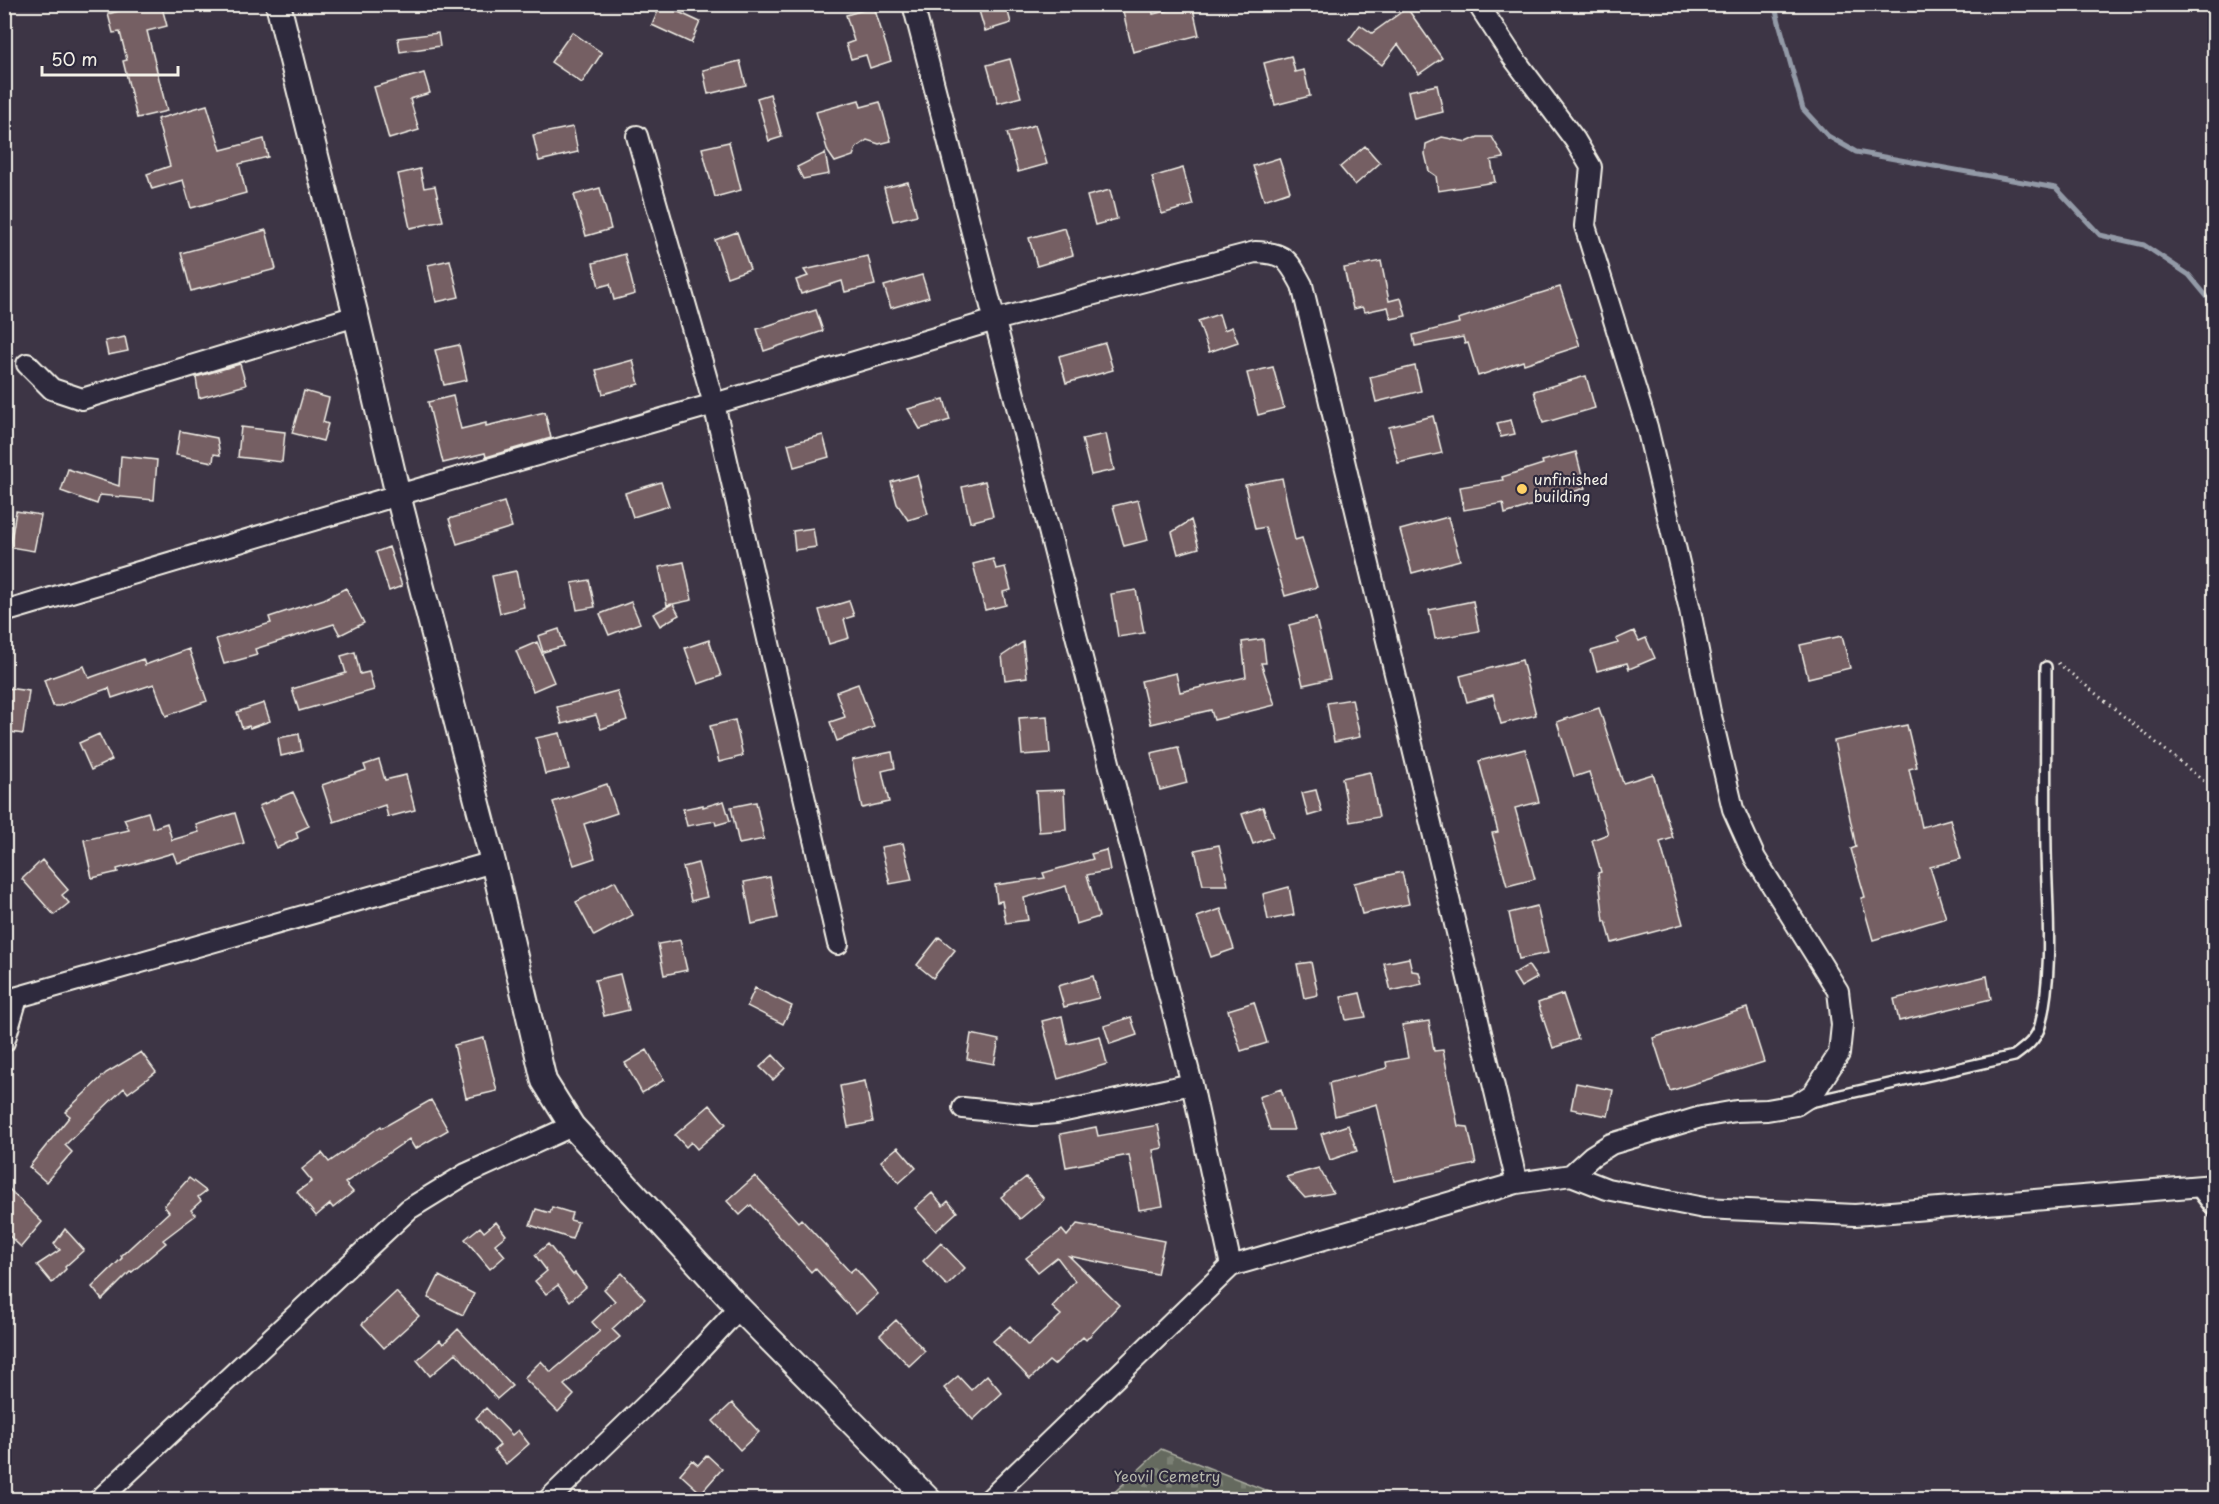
<svg xmlns="http://www.w3.org/2000/svg" width="2219" height="1504" viewBox="0 0 2219 1504" font-family="'Playpen Sans',sans-serif">
<defs>
<pattern id="cemetery-stones" width="16" height="16" patternUnits="userSpaceOnUse" patternTransform="scale(1.5)"><rect width="16" height="16" fill="#656b5e"/><path d="M2 7V4a2 2 0 0 1 4 0v3zM10 15v-3a2 2 0 0 1 4 0v3z" fill="#7c8175"/></pattern>
</defs>
<rect width="100%" height="100%" fill="#3d3545"/>
<filter id="ink" filterUnits="userSpaceOnUse"><feTurbulence type="fractalNoise" baseFrequency=".0167" numOctaves="2"/><feDisplacementMap in="SourceGraphic" scale="12" xChannelSelector="R" yChannelSelector="G"/><feConvolveMatrix kernelMatrix="1 2 1 2 8 2 1 2 1" color-interpolation-filters="sRGB"/></filter>
<g filter="url(#ink)">
<path fill="url(#cemetery-stones)" stroke="#acaea3" stroke-width="1.5" d="M1161,1449L1288,1499H1107Z"/>
<g fill="none" stroke-linecap="round" stroke-linejoin="round">
<path stroke="#939aa7" stroke-width="5" d="M1774,4L1803,109L1828,136L1856,152L2056,188L2100,235L2144,245L2189,275L2214,305"/>
</g>
<path fill="#755f64" stroke="#f4f1e8" stroke-width="1.5" d="M154,4H161L167,26L147,31L167,111L137,118L123,61L127,60L120,32L113,33L108,14L140,5L141,8Z
M661,4L700,22L691,43L652,25Z
M977,4H1006L1011,23L985,31Z
M1121,4H1151L1153,14L1178,8V4H1192L1199,35L1133,52Z
M874,7L891,61L870,68L866,55L851,59L846,44L854,41L846,15Z
M1407,8L1442,58L1419,74L1398,44L1382,65L1349,40L1360,25L1372,33Z
M572,32L602,53L582,83L551,62Z
M438,33L440,46L400,52L398,38Z
M1291,56L1295,72L1304,70L1310,96L1275,105L1264,63Z
M1010,59L1021,97L998,103L987,65Z
M740,61L746,85L708,94L703,70Z
M424,73L430,93L410,99L419,130L389,139L374,87Z
M1437,85L1443,112L1414,119L1408,91Z
M770,94L782,137L769,141L757,98Z
M859,100L861,107L880,102L891,141L879,144L867,140L856,148L853,156L835,162L828,152L816,112Z
M207,105L221,150L264,139L268,157L239,164L246,193L191,208L183,180L152,189L147,174L170,166L157,119Z
M1035,125L1047,164L1018,172L1007,133Z
M573,127L578,152L539,161L533,135Z
M1442,137L1467,142L1478,137H1492L1504,158L1491,160L1495,182L1438,191L1436,176L1429,171L1425,154L1426,144Z
M729,142L741,190L715,197L702,148Z
M1365,146L1380,163L1355,185L1340,167Z
M825,153L829,174L803,179L797,167Z
M1279,158L1290,191L1264,200L1253,166Z
M1183,168L1193,205L1162,214L1152,177Z
M420,169L424,188L435,186L443,221L410,228L398,174Z
M908,182L917,215L893,221L884,188Z
M600,188L611,229L586,236L574,195Z
M1110,190L1117,219L1095,225L1087,196Z
M1065,228L1073,255L1037,266L1029,238Z
M266,230L276,269L191,291L181,253Z
M737,232L750,269L727,277L715,240Z
M625,254L635,294L614,300L610,284L599,287L593,263Z
M868,256L875,285L845,292L842,281L801,294L796,280L808,276L804,270Z
M450,260L459,297L436,302L428,265Z
M1381,261L1389,301L1401,298L1406,316L1391,319L1388,307L1365,312L1362,307L1353,309L1344,268Z
M922,275L929,297L891,308L884,286Z
M1560,287L1580,346L1524,364L1523,361L1478,376L1468,343L1465,344L1463,337L1415,346L1413,335L1459,323L1458,319Z
M816,310L823,331L764,351L757,329Z
M1219,314L1224,330L1232,327L1238,342L1209,352L1198,321Z
M125,337L128,351L108,355L105,341Z
M1105,343L1113,370L1066,383L1059,356Z
M459,345L467,380L444,385L435,350Z
M633,360L639,384L603,394L596,370Z
M240,364L246,385L199,398L196,377Z
M1415,366L1421,391L1376,402L1370,377Z
M1273,367L1284,408L1258,415L1247,373Z
M1586,376L1595,408L1543,423L1534,391Z
M304,391L329,398L323,422L328,424L323,441L292,433Z
M453,396L461,429L486,423V426L545,412L551,438L486,457L485,453L443,463L428,402Z
M944,399L950,420L920,429L908,409Z
M1433,416L1442,453L1398,463L1389,427Z
M1511,420L1515,434L1501,437L1497,423Z
M241,427L285,432L282,462L238,457Z
M180,431L217,438L220,455L214,454L213,462L176,455Z
M1106,434L1114,470L1091,475L1082,439Z
M823,435L829,457L794,467L788,444Z
M1576,452L1585,488L1505,514L1503,503L1464,510L1460,487L1503,480L1502,477L1543,464L1542,461Z
M121,456L157,460L154,500L100,495L97,504L61,491L68,469L119,486Z
M917,475L928,514L908,520L897,504L891,482Z
M1282,478L1295,540L1302,538L1317,587L1285,596L1265,527L1255,529L1245,485Z
M985,481L993,516L970,522L962,487Z
M661,482L669,506L633,517L625,493Z
M1138,500L1148,540L1124,546L1113,506Z
M504,502L512,527L457,544L449,519Z
M16,511L41,515L34,551L10,547Z
M1448,517L1460,560L1412,573L1400,530Z
M1191,520L1199,548L1178,554L1172,532Z
M813,528L816,547L795,550L793,531Z
M389,547L402,586L389,591L376,552Z
M993,559L996,569L1005,567L1011,590L1003,592L1006,605L985,610L973,564Z
M684,562L692,600L673,604L679,615L660,626L653,614L672,604L667,605L659,567Z
M516,571L524,607L500,613L492,576Z
M589,580L595,607L577,610L572,583Z
M346,588L364,623L340,635L334,624L255,649L257,655L224,664L216,639L271,623L269,617L324,599Z
M1136,590L1144,633L1118,637L1111,594Z
M849,601L854,616L844,619L849,638L829,644L819,610Z
M1473,601L1479,631L1435,639L1429,610Z
M631,602L640,623L609,635L600,614Z
M1316,618L1330,679L1303,685L1289,625Z
M559,629L564,646L543,652L538,636Z
M1634,631L1639,641L1646,638L1655,658L1629,669L1627,663L1597,671L1591,651L1618,643L1616,639Z
M1842,636L1850,668L1808,678L1800,645Z
M1263,639L1266,663H1261L1275,705L1214,720L1211,710L1151,724L1141,681L1176,673L1180,692L1246,677L1242,642Z
M709,640L721,676L698,684L685,648Z
M537,642L554,682L533,691L516,651Z
M1023,642L1027,677L1005,680L1002,656Z
M189,649L207,701L166,716L154,684L112,698L109,688L59,706H53L44,680L84,666L89,678L143,659L145,665Z
M355,652L360,674L369,672L374,690L299,711L292,689L346,673L341,656Z
M1522,660L1536,715L1501,724L1493,695L1467,702L1460,676Z
M858,684L874,727L837,741L830,722L845,717L836,692Z
M7,688L29,691L23,734L4,731Z
M617,691L627,720L601,729L596,715L562,724L557,707Z
M1352,699L1360,737L1334,742L1327,703Z
M264,703L270,721L250,728L249,726L242,728L237,712Z
M1599,708L1623,783L1653,774L1673,838L1660,842L1683,924L1612,943L1606,921H1604L1598,873L1601,872L1592,840L1608,834L1589,772L1574,777L1557,722Z
M1047,716L1050,753L1022,755L1019,718Z
M735,720L743,756L719,762L710,726Z
M1907,725L1917,767L1909,769L1922,827L1950,819L1961,859L1930,867L1946,918L1873,940L1861,898L1865,897L1851,849L1856,847L1834,741Z
M560,733L569,769L545,774L536,738Z
M99,734L112,760L91,770L79,743Z
M299,734L302,751L281,756L278,738Z
M1178,747L1187,783L1160,790L1151,753Z
M1525,749L1539,802L1515,808L1535,879L1507,886L1492,833L1498,832L1479,761Z
M892,752L895,768L882,771L889,802L862,808L852,760Z
M379,760L385,780L406,775L415,810L388,817L385,805L334,822L322,785L366,770L364,765Z
M1370,772L1379,817L1350,822L1342,778Z
M607,784L617,813L584,824L595,858L574,865L553,802Z
M1064,790L1066,830L1039,832L1036,791Z
M1316,790L1322,812L1308,816L1302,793Z
M293,792L309,826L296,832L298,838L277,848L259,806Z
M724,801L730,821L716,825L715,821L687,826L683,809L703,805V807Z
M756,802L764,839L739,844L731,807Z
M1263,807L1273,837L1253,844L1242,814Z
M148,812L153,828L167,823L172,840L199,832L196,825L235,813L244,843L177,863L173,853L117,869L118,872L92,878L84,840L129,830L124,819Z
M903,843L912,880L890,884L881,847Z
M1219,845L1228,885H1203L1195,850Z
M1106,850L1110,870L1087,875L1099,917L1076,924L1066,886L1024,898L1028,920L1006,923L1002,901L997,902L995,885L1045,878L1043,873L1093,859L1091,854Z
M42,860L68,890L62,895L69,903L54,915L22,879Z
M698,863L707,897L691,901L683,867Z
M1402,872L1409,904L1362,914L1354,883Z
M770,877L778,918L752,924L744,882Z
M615,881L633,915L594,936L576,902Z
M1289,887L1294,915L1268,920L1263,894Z
M1537,906L1548,953L1519,959L1509,913Z
M1221,909L1234,949L1211,957L1197,917Z
M939,937L955,950L933,978L917,965Z
M680,940L687,970L664,975L658,944Z
M1409,958L1412,971L1419,972L1422,984L1391,991L1384,963Z
M1311,962L1318,995L1304,998L1297,964Z
M1528,965L1537,978L1521,987L1513,974Z
M620,974L629,1010L604,1016L595,980Z
M1093,976L1099,998L1064,1007L1058,986Z
M1987,976L1991,999L1899,1021L1894,999Z
M755,988L792,1006L783,1024L747,1006Z
M1360,993L1366,1017L1346,1020L1341,997Z
M1563,994L1578,1039L1553,1048L1538,1003Z
M1254,1002L1267,1043L1241,1051L1228,1010Z
M1747,1008L1764,1062L1670,1091L1653,1038Z
M1062,1016L1068,1044L1100,1036L1107,1064L1058,1079L1042,1021Z
M1131,1017L1137,1035L1110,1044L1104,1026Z
M1429,1021L1434,1051L1443,1050L1458,1126L1468,1127L1476,1164L1394,1181L1377,1104L1335,1116L1329,1083L1387,1068L1386,1062L1408,1058L1402,1025Z
M971,1034L999,1040L994,1064L967,1059Z
M484,1038L497,1091L466,1098L454,1045Z
M647,1050L664,1080L642,1093L625,1063Z
M141,1052L156,1072L128,1093L124,1088L65,1145L72,1152L46,1182L29,1167L70,1116L65,1112L106,1073Z
M773,1055L785,1068L773,1080L760,1067Z
M865,1081L873,1122L848,1127L840,1086Z
M1576,1083L1613,1090L1608,1116L1571,1109Z
M1281,1089L1294,1130H1270L1259,1097Z
M431,1100L448,1130L415,1149L409,1139L345,1183L353,1192L333,1208L330,1204L316,1216L297,1192L312,1181L302,1169L322,1153L329,1162L381,1126L382,1128Z
M710,1105L726,1124L697,1149L691,1142L686,1147L675,1135Z
M1158,1125L1163,1148L1153,1150L1163,1206L1139,1210L1129,1155L1066,1167L1060,1134L1096,1127L1098,1136Z
M1348,1125L1357,1151L1330,1160L1321,1134Z
M898,1147L916,1168L899,1183L881,1161Z
M1319,1168L1333,1193L1305,1198L1286,1177Z
M755,1176L798,1222L801,1219L850,1272L855,1268L878,1294L856,1314L815,1268L811,1272L751,1205L740,1215L727,1201Z
M1026,1177L1044,1199L1020,1219L1001,1197Z
M189,1178L206,1191L198,1197L201,1201L191,1210L196,1215L163,1240L166,1243L132,1272L131,1271L102,1300L92,1287L122,1258L121,1256L169,1212L164,1206Z
M4,1184L42,1222L21,1247L4,1231Z
M932,1193L943,1206L948,1201L957,1212L936,1231L915,1208Z
M552,1207L572,1213L570,1220L578,1222L572,1239L530,1225L536,1209L550,1213Z
M496,1222L506,1235L495,1244L505,1256L490,1269L465,1239L480,1227L484,1232Z
M1077,1224L1164,1241L1157,1274L1069,1256L1119,1305L1086,1340L1083,1337L1054,1365L1049,1361L1030,1379L993,1341L1010,1326L1028,1346L1061,1315L1052,1307L1075,1281L1057,1257L1038,1272L1026,1258L1062,1230L1067,1236Z
M65,1229L84,1250L65,1267L66,1269L52,1283L37,1265L60,1250L54,1244Z
M941,1243L965,1268L947,1286L923,1261Z
M548,1244L573,1275L575,1273L586,1287L570,1301L558,1285L546,1294L535,1281L547,1271L535,1255Z
M622,1273L645,1299L612,1329L620,1337L564,1385L574,1395L558,1412L524,1378L541,1361L551,1372L600,1331L592,1322L615,1301L604,1289Z
M439,1276L474,1294L463,1315L428,1298Z
M396,1292L419,1316L384,1348L362,1324Z
M896,1320L925,1351L909,1366L880,1335Z
M458,1329L512,1386L497,1399L456,1353L430,1376L417,1360L440,1340L443,1344Z
M987,1375L1002,1393L973,1420L944,1388L958,1376L971,1390Z
M732,1403L759,1432L740,1450L713,1421Z
M486,1408L512,1435L518,1430L529,1444L506,1464L494,1450L500,1445L476,1418Z
M707,1455L722,1469L701,1493L680,1474L692,1460L698,1465Z"/>
<g fill="none" stroke-linecap="round" stroke-linejoin="round">
<g stroke="#f4f1e8" stroke-width="14">
<path id="service" d="M1810,1102L2014,1056C2025,1048 2036,1040 2040,1026C2054,969 2047,909 2046,851C2045,790 2046,729 2046,667
M2194,1187L2214,1213"/>
</g>
<g stroke="#f4f1e8" stroke-width="24">
<path id="minor" d="M913,4L1192,1084L1231,1266L989,1500
M637,136L714,404L838,944
M27,364L52,389L82,399L356,316
M4,612L398,495L714,404L995,320L1255,252C1285,253 1288,259 1302,285L1517,1183
M4,1001L493,862
M4,1042L17,998
M963,1108L1033,1115L1056,1113L1192,1084
M1571,1175L1607,1189L1704,1208L1855,1215L2214,1185
M1231,1266L1517,1183L1571,1175L1592,1156L1611,1144L1701,1117L1736,1111L1767,1110L1796,1105L1813,1094L1839,1054L1842,1025L1838,991L1755,858L1733,809L1710,712L1690,610L1647,427L1585,226L1591,167L1575,140L1512,56L1478,4
M99,1500L409,1209L466,1174L572,1126
M548,1500L671,1381L739,1308"/>
</g>
<g stroke="#f4f1e8" stroke-width="28">
<path id="tertiary" d="M278,4L356,316L398,495L493,862L544,1081L572,1126L739,1308L929,1500"/>
</g>
<path stroke="#f4f1e8" stroke-width="3" stroke-dasharray="1.5 4.5" stroke-linecap="butt" d="M2058,663L2206,783H2214"/>
<use href="#service" stroke="#2f2a3d" stroke-width="9"/>
<use href="#minor" stroke="#2f2a3d" stroke-width="20"/>
<use href="#tertiary" stroke="#2f2a3d" stroke-width="24"/>
</g>
</g>
<circle fill="#ffd166" stroke="#2f2a3d" stroke-width="2" cx="1522" cy="489" r="6"/>
<g text-anchor="middle" stroke-width="4.5" stroke-linejoin="round" paint-order="stroke">
<g font-size="15" fill="#f4f1e8" stroke="#2f2a3d" text-anchor="start">
<text x="1534" y="485">unfinished<tspan x="1534" dy="17">building</tspan></text>
</g>
<g font-size="15" fill="#b4b5aa" stroke="#2f2a3d">
<text x="1167" y="1482">Yeovil Cemetry</text>
</g>
</g>
<rect width="2219" height="1504" fill="none" stroke="#2f2a3d" stroke-width="24"/>
<rect x="12" y="12" width="2195" height="1480" fill="none" stroke="#f4f1e8" stroke-width="2" filter="url(#ink)"/>
<path d="M42 66v9h136v-9" fill="none" stroke="#f4f1e8" stroke-width="3"/>
<text x="51" y="66" font-size="18" fill="#f4f1e8" stroke="#2f2a3d" stroke-width="4.5" paint-order="stroke">50 m</text>
</svg>
